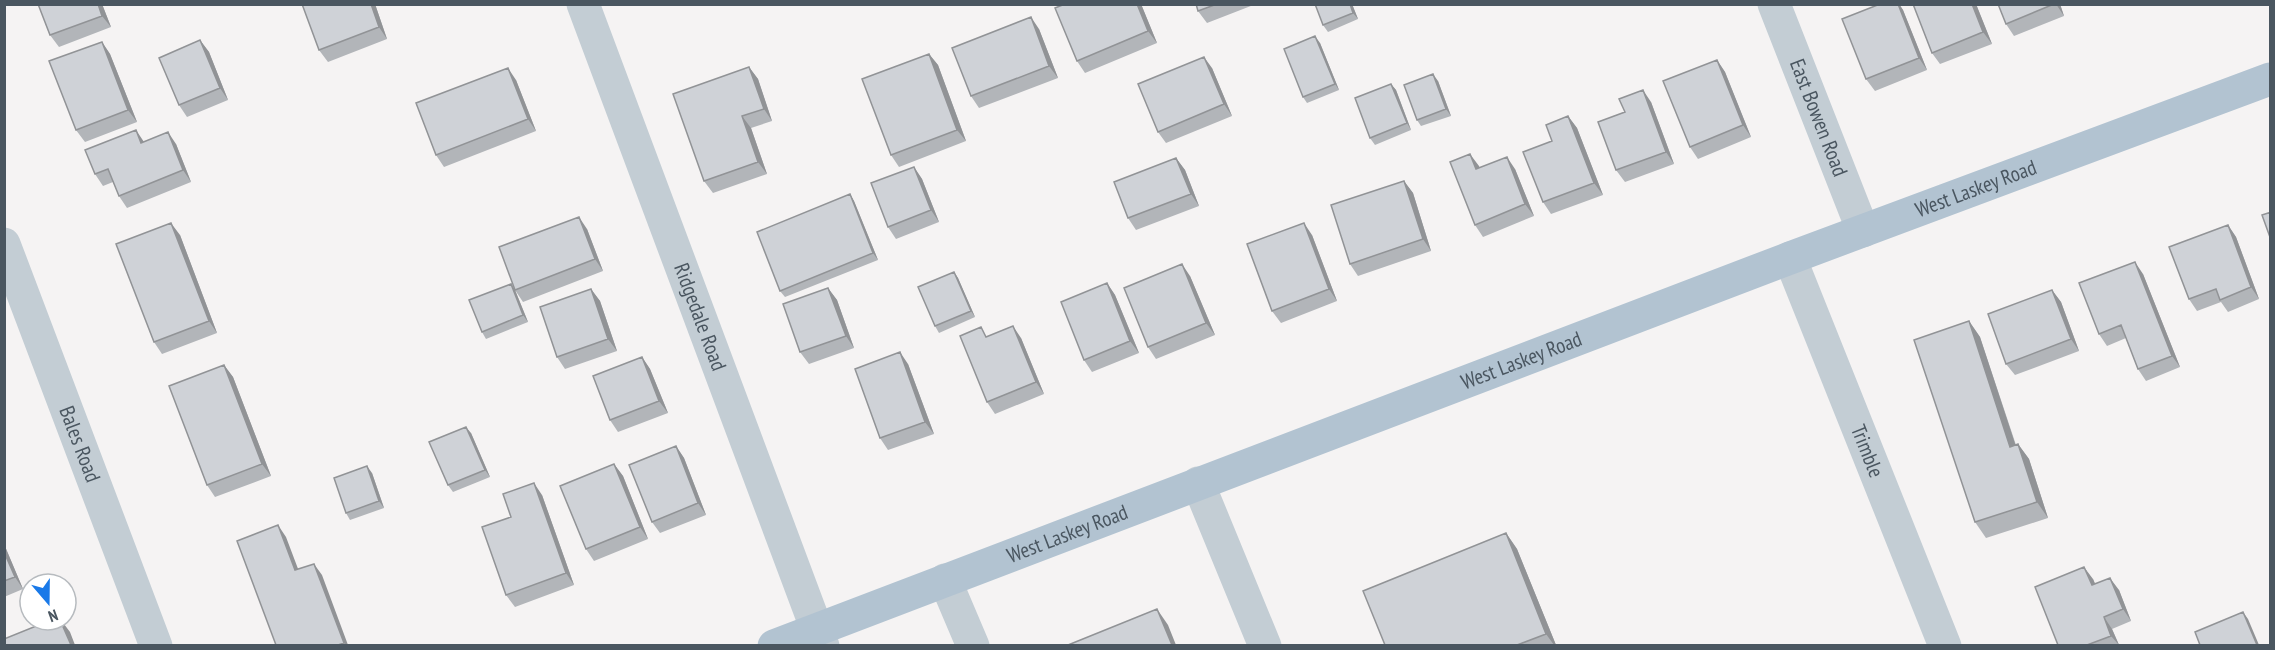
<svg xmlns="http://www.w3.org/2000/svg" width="2275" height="650" viewBox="0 0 2275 650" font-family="'PT Sans Narrow',sans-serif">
<rect width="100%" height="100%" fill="#f5f3f3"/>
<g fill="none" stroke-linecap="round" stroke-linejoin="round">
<g stroke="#c3cdd4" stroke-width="33">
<path id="s1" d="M583,4L823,646"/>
<path id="s2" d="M1774,4L1863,231"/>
<path id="s3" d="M4,244L156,646"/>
<path id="s4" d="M1790,258L1945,646"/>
<path d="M1198,483L1265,646"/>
<path d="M945,580L973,646"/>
</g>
<path stroke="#b2c3d1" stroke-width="33" id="s5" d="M774,646L1790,258L2270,79"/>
</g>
<path fill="#b2b5b9" d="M38,4H102L111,27L59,47L50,35Z
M375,4L387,39L328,62L319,50Z
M1065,4H1141L1157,43L1085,73L1077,61Z
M1196,4H1256L1207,23L1198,11Z
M1352,4L1358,19L1328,32L1323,25Z
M1880,4H1899L1903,10L1927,70L1875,91L1866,79Z
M1913,4H1976L1992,44L1940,64L1932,53Z
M1998,4H2060L2064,16L2014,36L2006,24Z
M1039,29L1058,78L979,108L971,96Z
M200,40L209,52L228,100L187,117L179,105Z
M102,42L110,54L137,122L85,142L76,130Z
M1320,43L1339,90L1307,103L1303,97Z
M929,54L938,65L966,141L899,167L891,155Z
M1717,60L1725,72L1751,137L1698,159L1690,147Z
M749,67L758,79L772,121L751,128L767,174L713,193L704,181Z
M1212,68L1232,116L1166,143L1158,132Z
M516,80L536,131L444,167L436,155Z
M1438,81L1451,116L1421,126L1417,120Z
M1391,84L1396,90L1411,130L1375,145L1370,138Z
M1651,102L1674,164L1625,182L1616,170Z
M1568,116L1577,128L1603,195L1551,214L1543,202L1552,141Z
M144,142L176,144L191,182L127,208L119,196L113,182L103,186L95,174Z
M1176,158L1185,170L1199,206L1136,230L1128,218Z
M1479,166V168L1515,169L1534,216L1483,237L1475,225Z
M914,167L922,179L939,222L896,239L888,227Z
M1404,181L1413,193L1431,251L1358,276L1350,264Z
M850,194L854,201L878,260L785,297L780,291Z
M2228,225L2236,237L2259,299L2228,312L2221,302L2197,311L2189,299Z
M587,229L603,271L523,302L515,290Z
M180,235L217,333L162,354L154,342Z
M1312,235L1337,301L1281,323L1272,311Z
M954,272L958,278L975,317L939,333L935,326Z
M2143,274L2180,367L2146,381L2138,369L2126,338L2107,346L2099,334Z
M1190,276L1215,335L1156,359L1148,347Z
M1107,283L1115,295L1139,353L1092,372L1084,360Z
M511,284L515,290L528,322L486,339L482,332Z
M828,288L837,300L854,348L809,364L800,352Z
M591,289L600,301L617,351L565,369L557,357Z
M2052,290L2061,302L2079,351L2015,375L2006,364Z
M1969,321L1980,337L2016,445L2018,444L2029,459L2048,518L1986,538L1975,522Z
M988,336L1021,338L1044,394L995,414L987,402Z
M642,357L650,369L668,413L618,432L610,420Z
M908,364L934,434L888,450L880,438Z
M224,365L233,377L271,476L215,497L207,485Z
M471,433L490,477L453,492L448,485Z
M676,446L684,458L706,515L660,533L652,522Z
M614,464L623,476L648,539L594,561L586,549Z
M372,473L384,508L350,520L346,513Z
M542,495L574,585L515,607L506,595Z
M1506,533L1517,549L1556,645H1385Z
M4,544L23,589L4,597Z
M2093,579L2095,584L2119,590L2131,621L2112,629L2119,645H2058Z"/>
<path fill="#919396" d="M98,4H102L111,27L102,16Z
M371,4H375L387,39L379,27Z
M1137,4H1141L1157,43L1148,31Z
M1350,4H1352L1358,19L1353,13Z
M1898,4H1899L1903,10L1927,70L1919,58Z
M1972,4H1976L1992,44L1983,32Z
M2056,4H2060L2064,16Z
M1031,17L1039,29L1058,78L1049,66Z
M1315,36L1320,43L1339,90L1335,84Z
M200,40L209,52L228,100L220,88Z
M102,42L110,54L137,122L128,110Z
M929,54L938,65L966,141L957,130Z
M1204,57L1212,68L1232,116L1224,104Z
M1717,60L1725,72L1751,137L1743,125Z
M749,67L758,79L772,121L764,109Z
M508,68L516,80L536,131L528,119Z
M1433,74L1438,81L1451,116L1446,109Z
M1391,84L1396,90L1411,130L1407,123Z
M1643,90L1651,102L1674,164L1666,152Z
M742,116L751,128L767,174L758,162Z
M1568,116L1577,128L1603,195L1594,183Z
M136,130L144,142L141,143Z
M168,132L176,144L191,182L183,170Z
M1470,154L1479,166L1485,181L1476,169Z
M1507,157L1515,169L1534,216L1525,204Z
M1176,158L1185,170L1199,206L1191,194Z
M914,167L922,179L939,222L931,210Z
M1404,181L1413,193L1431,251L1423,239Z
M850,194L854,201L878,260L873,253Z
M579,217L587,229L603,271L595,259Z
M171,223L180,235L217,333L209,321Z
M1304,223L1312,235L1337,301L1329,289Z
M2228,225L2236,237L2259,299L2251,287Z
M2135,262L2143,274L2180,367L2172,356Z
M1182,264L1190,276L1215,335L1206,323Z
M954,272L958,278L975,317L971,311Z
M1107,283L1115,295L1139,353L1130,341Z
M511,284L515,290L528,322L523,315Z
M828,288L837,300L854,348L846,336Z
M591,289L600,301L617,351L608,339Z
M2052,290L2061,302L2079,351L2071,339Z
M1969,321L1980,337L2021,462L2010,447Z
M1013,326L1021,338L1044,394L1036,382Z
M900,352L908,364L934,434L925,422Z
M642,357L650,369L668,413L659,401Z
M224,365L233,377L271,476L262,464Z
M466,427L471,433L490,477L485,470Z
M2018,444L2029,459L2048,518L2037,502Z
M676,446L684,458L706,515L698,503Z
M614,464L623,476L648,539L640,527Z
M367,466L372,473L384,508L379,501Z
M534,483L542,495L574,585L566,573Z
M278,525L286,537L303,582L295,570Z
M1506,533L1517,549L1556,645H1554L1546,634Z
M4,544L23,589L15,577L4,552Z
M314,564L322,575L348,645H345L344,643Z
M2084,567L2093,579L2101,597L2092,585Z
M2110,578L2119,590L2131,621L2123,609Z
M1157,609L1168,625L1176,645H1172Z
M2243,612L2248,619L2259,645H2257Z
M2104,617L2112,629L2119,645L2111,636Z
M60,620H61L70,632L75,645H71Z"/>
<path fill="#cfd2d7" stroke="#919396" stroke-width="1.5" d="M38,4H98L102,16L50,35Z
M302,4H371L379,27L319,50Z
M1065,4H1137L1148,31L1077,61L1055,8Z
M1196,4H1217L1198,11Z
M1315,4H1350L1353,13L1323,25Z
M1880,4H1898L1919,58L1866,79L1842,19Z
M1913,4H1972L1983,32L1932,53Z
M1998,4H2054L2006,24Z
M1031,17L1049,66L971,96L952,48Z
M1315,36L1335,84L1303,97L1284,49Z
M200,40L220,88L179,105L159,58Z
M102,42L128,110L76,130L49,61Z
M929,54L957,130L891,155L862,79Z
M1204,57L1224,104L1158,132L1138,84Z
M1717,60L1743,125L1690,147L1663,81Z
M749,67L764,109L742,116L758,162L704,181L673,94Z
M508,68L528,119L436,155L416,103Z
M1433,74L1446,109L1417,120L1404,85Z
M1391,84L1407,123L1370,138L1355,98Z
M1643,90L1666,152L1616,170L1598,122L1625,112L1619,99Z
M1568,116L1594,183L1543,202L1523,152L1552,141L1546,125Z
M136,130L141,143L168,132L183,170L119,196L108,169L95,174L85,150Z
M1470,154L1476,169L1507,157L1525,204L1475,225L1450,162Z
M1176,158L1191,194L1128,218L1114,182Z
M914,167L931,210L888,227L871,183Z
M1404,181L1423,239L1350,264L1331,205Z
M850,194L873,253L780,291L757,232Z
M2271,212V240L2262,215Z
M579,217L595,259L515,290L499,247Z
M171,223L209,321L154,342L116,244Z
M1304,223L1329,289L1272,311L1247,244Z
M2228,225L2251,287L2220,300L2216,289L2189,299L2169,247Z
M2135,262L2172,356L2138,369L2121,325L2099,334L2079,283Z
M1182,264L1206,323L1148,347L1124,288Z
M954,272L971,311L935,326L918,287Z
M1107,283L1130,341L1084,360L1061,302Z
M511,284L523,315L482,332L469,300Z
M828,288L846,336L800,352L783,304Z
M591,289L608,339L557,357L540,307Z
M2052,290L2071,339L2006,364L1988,314Z
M1969,321L2010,447L2018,444L2037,502L1975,522L1914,340Z
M1013,326L1036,382L987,402L960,336L981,327L986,337Z
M900,352L925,422L880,438L855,369Z
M642,357L659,401L610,420L593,376Z
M224,365L262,464L207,485L169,386Z
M466,427L485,470L448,485L429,442Z
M676,446L698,503L652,522L629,465Z
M614,464L640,527L586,549L560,486Z
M367,466L379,501L346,513L334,478Z
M534,483L566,573L506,595L482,527L511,517L503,494Z
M278,525L295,570L314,564L344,643L338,645H276L237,541Z
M1506,533L1546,634L1517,645H1385L1363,591Z
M4,552L15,577L4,581Z
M2084,567L2092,585L2110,578L2123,609L2104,617L2111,636L2087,645H2058L2035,587Z
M1157,609L1172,645H1068Z
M2243,612L2257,645H2200L2195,632Z
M51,620H60L71,645H4V639Z"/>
<g text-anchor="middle" stroke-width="5" stroke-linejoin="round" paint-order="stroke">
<g font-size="21" fill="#4a5660" stroke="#fff">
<text dy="7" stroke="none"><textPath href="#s2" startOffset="122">East Bowen Road</textPath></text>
<text dy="7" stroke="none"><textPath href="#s5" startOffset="1286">West Laskey Road</textPath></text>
<text dy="7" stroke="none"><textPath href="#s1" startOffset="334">Ridgedale Road</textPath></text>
<text dy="7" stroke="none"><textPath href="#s5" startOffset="800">West Laskey Road</textPath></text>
<text dy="7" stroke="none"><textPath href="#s3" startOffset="214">Bales Road</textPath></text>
<text dy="7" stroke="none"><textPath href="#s4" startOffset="208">Trimble</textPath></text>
<text dy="7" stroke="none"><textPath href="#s5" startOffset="314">West Laskey Road</textPath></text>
</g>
</g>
<rect width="2275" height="650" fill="none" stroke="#4a5660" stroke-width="12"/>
<g transform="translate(48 602) rotate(160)"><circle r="28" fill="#ffffff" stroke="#b7bbbf" stroke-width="1.5"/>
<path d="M0-4.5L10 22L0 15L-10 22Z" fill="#1979e8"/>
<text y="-9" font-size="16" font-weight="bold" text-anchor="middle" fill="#4a5660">N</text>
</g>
</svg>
